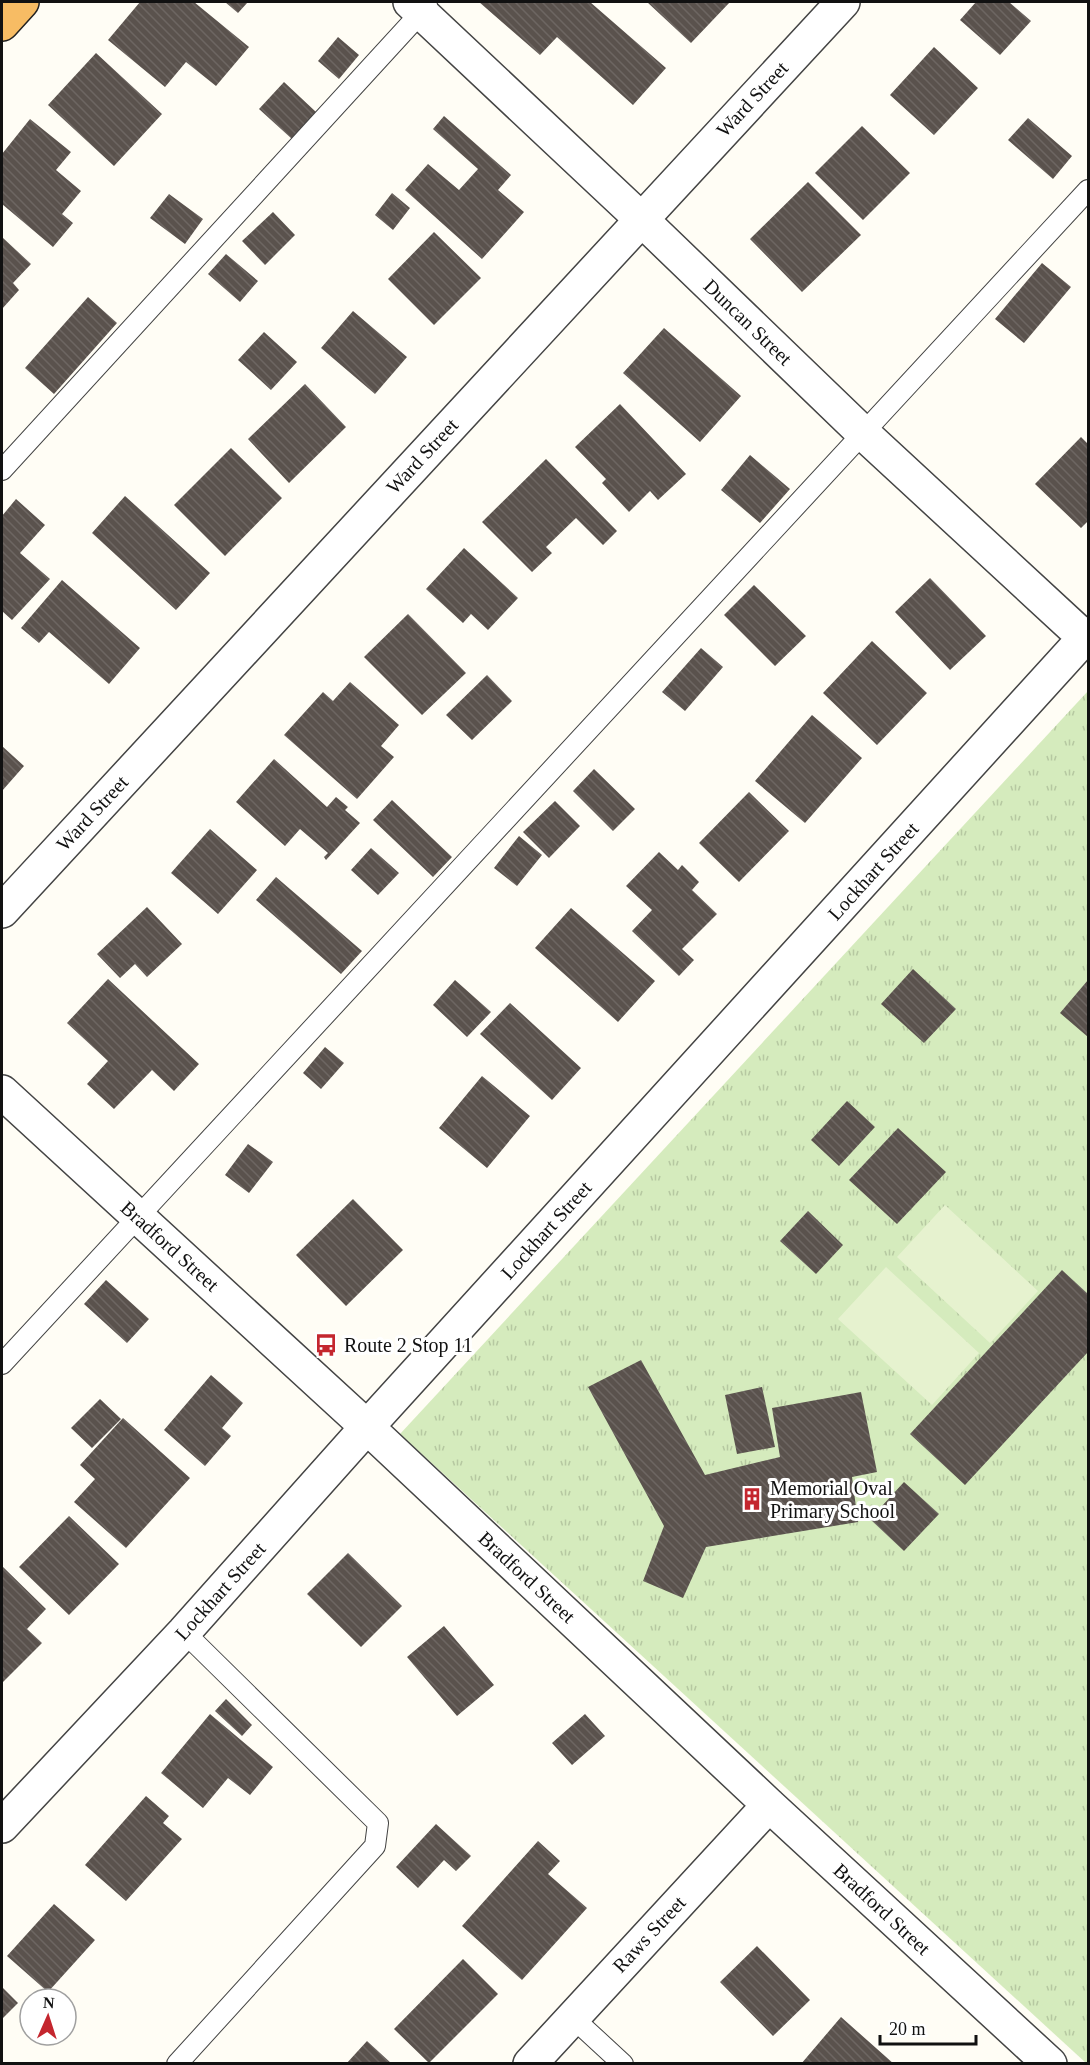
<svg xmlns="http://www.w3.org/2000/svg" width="1090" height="2065" viewBox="0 0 1090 2065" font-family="Georgia,serif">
<defs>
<pattern id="park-tufts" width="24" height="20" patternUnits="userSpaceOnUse" patternTransform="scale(1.5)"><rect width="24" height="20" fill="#d5ebbd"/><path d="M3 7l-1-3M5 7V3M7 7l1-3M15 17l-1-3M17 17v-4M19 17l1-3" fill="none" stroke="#b6c8a1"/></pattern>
<pattern id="building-back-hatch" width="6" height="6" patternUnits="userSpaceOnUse" patternTransform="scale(1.5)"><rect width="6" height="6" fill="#5a524d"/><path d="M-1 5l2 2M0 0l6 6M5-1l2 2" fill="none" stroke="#6d6662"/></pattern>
</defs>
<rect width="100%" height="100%" fill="#fffdf5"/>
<path fill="url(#park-tufts)" d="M1088,691V2063H1086L400,1434Z"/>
<path fill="#e6f2cf" d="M945,1205L1038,1291L990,1343L897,1257Z
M886,1267L979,1353L932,1405L838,1319Z"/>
<path fill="url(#building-back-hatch)" d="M140,2H194L249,47L216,86L186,62L165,87L108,40Z
M225,2H248L238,13Z
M479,2H590L666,68L633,105L557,37L540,55Z
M647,2H730L691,43Z
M976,2H1009L1031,21L1000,55L960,20Z
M338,37L359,55L339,79L318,61Z
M934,47L978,88L934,135L890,95Z
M96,53L162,114L114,166L48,105Z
M284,82L316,112L292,139L259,109Z
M444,116L511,175L498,190L524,212L482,259L405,190L428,164L459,190L478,169L433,129Z
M1028,118L1072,156L1053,179L1008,140Z
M30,119L71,152L56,170L81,191L62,214L73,223L53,247L2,204V154Z
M862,126L910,173L863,220L815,173Z
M808,182L861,235L802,292L750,239Z
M392,193L410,208L393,230L375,215Z
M169,194L203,219L185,244L150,218Z
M273,212L295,235L265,265L242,241Z
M434,232L481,278L434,325L388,279Z
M2,237L31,264L13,283L19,290L2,309Z
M226,254L258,281L240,302L208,274Z
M1042,263L1071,287L1024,343L995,319Z
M88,297L117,323L54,394L25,368Z
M353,311L407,357L375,394L321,348Z
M664,328L741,396L700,442L623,373Z
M264,332L297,362L271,390L238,360Z
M305,384L346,427L289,483L248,439Z
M620,404L686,474L658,500L650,491L629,512L602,483L606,479L575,447Z
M1081,437L1088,444V521L1081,528L1035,484Z
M231,448L282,498L225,556L174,505Z
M750,455L790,489L760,523L721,490Z
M546,459L617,531L603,545L576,518L546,547L552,553L532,572L482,522Z
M125,496L210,573L176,610L92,533Z
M16,499L45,525L20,553L50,579L12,620L2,611V516Z
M464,548L518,598L488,630L471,614L463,623L426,589Z
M930,578L986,636L950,670L895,612Z
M62,580L140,648L109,684L49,632L39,643L21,628Z
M754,585L806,636L775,666L724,615Z
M408,614L466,673L422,715L364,657Z
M872,641L927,693L877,745L823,693Z
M701,648L723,667L685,711L662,692Z
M487,675L512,701L472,740L446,715Z
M350,682L399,725L381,746L394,757L357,799L284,735L323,692L333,701Z
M812,715L862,758L805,823L755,781Z
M2,746L24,766L2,791Z
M274,759L327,807L336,797L348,807L345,810L360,823L326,860L324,857L328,853L300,829L285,846L236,802Z
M594,769L635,809L613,831L573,791Z
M749,792L789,831L739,882L699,843Z
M392,800L452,857L433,877L373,820Z
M555,801L580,826L549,858L523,832Z
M210,829L257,870L218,914L171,873Z
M519,836L542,855L517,886L494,868Z
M371,848L399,873L378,895L351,870Z
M659,852L678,870L682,865L699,882L692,890L717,914L682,949L694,960L679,976L632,931L652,910L626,886Z
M276,877L362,951L341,974L256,900Z
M147,907L182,944L147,977L135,964L120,978L97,954Z
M571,908L655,981L618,1022L535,948Z
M913,969L956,1009L924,1043L881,1004Z
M108,979L199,1064L174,1091L152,1070L114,1109L87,1084L108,1061L67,1023Z
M455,980L491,1012L467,1037L433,1005Z
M1088,980V1037L1060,1013Z
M510,1003L581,1068L552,1100L480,1034Z
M325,1047L344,1063L321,1089L303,1073Z
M482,1076L530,1116L487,1168L439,1128Z
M847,1101L875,1127L839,1166L811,1140Z
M898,1128L946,1172L897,1224L849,1180Z
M248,1144L273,1162L249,1193L225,1175Z
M353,1199L403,1250L346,1306L296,1255Z
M808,1211L843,1245L816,1274L780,1241Z
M1062,1270L1088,1294V1352L965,1485L910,1434Z
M106,1280L149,1319L127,1343L84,1304Z
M641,1360L705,1475L780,1457L772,1408L861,1392L877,1472L852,1477L858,1522L706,1547L683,1598L643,1581L664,1526L588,1387Z
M211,1375L243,1403L222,1428L231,1436L205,1466L164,1430Z
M762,1387L775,1447L737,1454L725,1395Z
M100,1399L121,1419L92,1448L71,1428Z
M123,1418L190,1478L126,1548L74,1502L95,1479L80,1465Z
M904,1482L939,1514L904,1551L870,1519Z
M69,1516L119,1564L69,1615L19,1567Z
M348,1553L402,1606L361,1647L307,1594Z
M2,1566L46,1609L27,1629L42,1643L3,1682L2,1680Z
M444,1626L494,1685L457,1716L407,1657Z
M226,1699L252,1725L242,1736L215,1711Z
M210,1714L273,1767L250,1795L228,1778L203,1808L161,1773Z
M585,1714L605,1736L572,1765L552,1743Z
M146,1796L169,1816L163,1823L182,1839L126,1901L85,1865Z
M436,1824L471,1856L456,1871L444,1860L418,1888L396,1867Z
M538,1841L560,1861L548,1874L587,1908L522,1980L462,1926Z
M54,1904L95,1940L48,1992L7,1956Z
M757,1946L810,2000L773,2036L720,1982Z
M463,1959L498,1994L429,2063L394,2029Z
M2,1987L18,2003L2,2019Z
M841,2017L894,2064H801Z
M367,2041L392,2064H346Z"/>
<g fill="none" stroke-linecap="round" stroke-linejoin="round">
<g stroke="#444" stroke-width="22">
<path id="service" d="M2,470L427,6
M2,1364L1088,190
M572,2017L623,2064
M177,2064L375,1846L378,1823L184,1632"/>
</g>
<g stroke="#444" stroke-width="36">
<path id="minor" d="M410,2L641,219L864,434L1088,641
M2,911L843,2
M2,1092L367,1427L769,1805L1050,2064
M2,1826L184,1632L367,1427L1088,634
M530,2064L769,1805"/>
</g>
<g stroke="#222" stroke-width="36">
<path id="trunk" d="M2,24L22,2"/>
</g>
<use href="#service" stroke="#fff" stroke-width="20"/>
<use href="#minor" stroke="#fff" stroke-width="33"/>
<use href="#trunk" stroke="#f7bc64" stroke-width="33"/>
</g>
<defs>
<g id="bus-bare" transform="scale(1.8)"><path d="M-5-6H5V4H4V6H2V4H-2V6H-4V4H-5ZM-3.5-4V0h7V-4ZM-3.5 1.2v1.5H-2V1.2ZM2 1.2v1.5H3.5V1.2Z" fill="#c4262e" stroke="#fff" stroke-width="2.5" paint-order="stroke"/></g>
<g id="building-bare" transform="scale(1.8)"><path d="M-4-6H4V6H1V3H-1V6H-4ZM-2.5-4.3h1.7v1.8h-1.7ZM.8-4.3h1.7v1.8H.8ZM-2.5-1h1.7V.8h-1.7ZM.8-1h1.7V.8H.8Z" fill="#c4262e" stroke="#fff" stroke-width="2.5" paint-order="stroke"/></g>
</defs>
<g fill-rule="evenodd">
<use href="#bus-bare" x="326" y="1345"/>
<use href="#building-bare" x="752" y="1499"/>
</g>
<g text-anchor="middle" stroke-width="6" stroke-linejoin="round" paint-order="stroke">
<g font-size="20" fill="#111" stroke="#fff">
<text transform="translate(752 99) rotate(-47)" y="7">Ward Street</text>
<text transform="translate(748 322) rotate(44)" y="7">Duncan Street</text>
<text transform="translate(422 456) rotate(-47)" y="7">Ward Street</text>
<text transform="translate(92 813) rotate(-47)" y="7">Ward Street</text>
<text transform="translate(873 871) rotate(-48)" y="7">Lockhart Street</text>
<text transform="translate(546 1230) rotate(-48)" y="7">Lockhart Street</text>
<text transform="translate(170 1246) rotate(42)" y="7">Bradford Street</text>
<text transform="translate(527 1577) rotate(43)" y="7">Bradford Street</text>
<text transform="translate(220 1591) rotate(-48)" y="7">Lockhart Street</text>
<text transform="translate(882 1909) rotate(43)" y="7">Bradford Street</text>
<text transform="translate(649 1934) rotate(-47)" y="7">Raws Street</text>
</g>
<g font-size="20" fill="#111" stroke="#fff" text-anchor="start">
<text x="344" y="1352">Route 2 Stop 11</text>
<text x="770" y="1495">Memorial Oval<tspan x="770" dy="23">Primary School</tspan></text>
</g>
</g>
<rect width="1090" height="2065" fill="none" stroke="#111111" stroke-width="6"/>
<g transform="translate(48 2017) rotate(3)"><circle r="28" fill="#ffffff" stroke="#a0a0a0" stroke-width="1.5"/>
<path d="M0-4.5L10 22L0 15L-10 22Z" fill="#c4262e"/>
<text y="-9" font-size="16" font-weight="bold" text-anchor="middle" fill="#111111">N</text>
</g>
<path d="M880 2035v9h96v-9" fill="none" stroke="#111111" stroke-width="3"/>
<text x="889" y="2035" font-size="18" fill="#111111" stroke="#ffffff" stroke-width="4.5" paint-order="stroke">20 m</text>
</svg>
